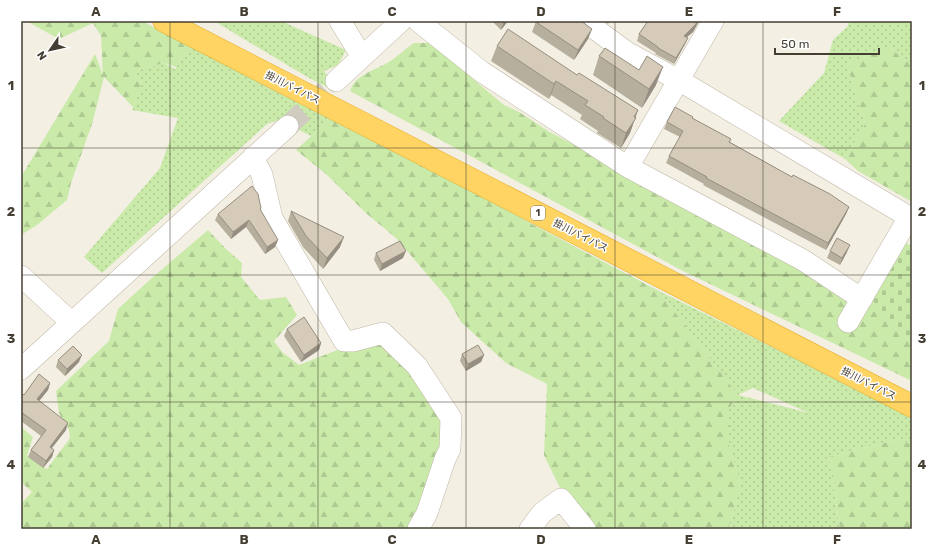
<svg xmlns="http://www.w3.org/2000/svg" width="933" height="550" viewBox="0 0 933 550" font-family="Rubik,'Noto Sans JP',sans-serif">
<defs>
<pattern id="grass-dots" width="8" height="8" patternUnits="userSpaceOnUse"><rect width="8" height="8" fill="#c9eaa9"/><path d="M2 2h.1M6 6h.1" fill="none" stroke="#aeca92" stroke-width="1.8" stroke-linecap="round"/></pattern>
<pattern id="forest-firs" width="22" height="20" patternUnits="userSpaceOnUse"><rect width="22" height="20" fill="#c9eaa9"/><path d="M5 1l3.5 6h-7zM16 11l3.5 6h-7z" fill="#aeca92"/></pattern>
<pattern id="cemetery-stones" width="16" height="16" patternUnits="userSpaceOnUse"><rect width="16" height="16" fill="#c9eaa9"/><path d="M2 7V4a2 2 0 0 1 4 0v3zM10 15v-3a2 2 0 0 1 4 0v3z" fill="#aeca92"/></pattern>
</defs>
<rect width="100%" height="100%" fill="#f3efe3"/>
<path fill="url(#grass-dots)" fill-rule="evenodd" d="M214,21H282L292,26L346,50L338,65L324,71L333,83L327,87L309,78Z
M849,21H912V64L888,47L847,65L865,124L845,159L779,121L824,73L833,40L848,26Z
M189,46L330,119L311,136L279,120L267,124L102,273L84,257L160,168L178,118L132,110L142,83L134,76L141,69L164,63L175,69Z
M659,291L912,416V445L899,439L829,457L840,529H728L741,485L729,446V410L737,394ZM753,388L809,413L738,395Z"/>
<path fill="url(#forest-firs)" d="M31,21H142L189,46L176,67L164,63L141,69L134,76L142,83L133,107L104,77L92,124L71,183L67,200L37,225L21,235V177L95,54L103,75L101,36L93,23L59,39L30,23Z
M414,43H430L504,105L519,112L548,131L853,293L912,342V381L683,271L350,91C355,75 375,70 389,62C397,57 405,49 414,43Z
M888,47L912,64V202L858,171L845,159L865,124L847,65Z
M330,119L437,171L532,224L659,291L737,394L729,410V446L741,485L728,529H586L561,490L544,455L547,384L506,363L461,322L448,299L396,238L367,214L326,174L296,150Z
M208,230L225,248L242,263L241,277L260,300L286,297L297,315L274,341L282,352L299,365L345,347L391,341L433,391L450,449L418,529H21V504L32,492L21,482V427L33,437L27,456L47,469L70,438L69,430L59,413L56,391L109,341L118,309L153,277Z
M899,439L912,445V529H840L829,457Z"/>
<path fill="url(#cemetery-stones)" d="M902,241L912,246V342L867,305Z"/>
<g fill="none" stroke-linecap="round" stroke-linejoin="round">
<path stroke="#d0ccc0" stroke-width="21" stroke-dasharray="21 10" stroke-linecap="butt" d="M288,126L336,81"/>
<g stroke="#bfb7a6" stroke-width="22">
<path id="minor" d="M340,21L362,57
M418,21L482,72L628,167L803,260L862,299
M584,21L628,53L682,82L909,217L848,322
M336,81L401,21
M253,157L262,175L272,218L344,341H353L383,333L417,366L451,418L450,449L445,459L427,513L418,529
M628,167L713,21
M21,276L72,323
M21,369L288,126
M530,529L542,513L561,499L585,529"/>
</g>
<g stroke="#e5ac2b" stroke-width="23">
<path id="highway" d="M164,21L912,406"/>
</g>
<use href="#minor" stroke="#fff" stroke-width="21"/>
<use href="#highway" stroke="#ffd462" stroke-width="22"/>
</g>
<path fill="#b7af9e" d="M492,21H508L501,30Z
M536,21L592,29L588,39L574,60L532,32Z
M604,21H610L608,24Z
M646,21H699L693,32L687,37L685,44L674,64L655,54L656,53L637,41L639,34L647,22Z
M497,46L638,110L630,133L621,148L597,133L598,131L580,119L582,115L551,95L549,99L491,61Z
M599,56L656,85L642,108L593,75Z
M692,118L731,139L730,142L792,177L849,207L846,214L826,250L703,185L704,184L666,163L669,156L680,137L664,129L667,122Z
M261,208L260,211L278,240L275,247L265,254L246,227L231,239L215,220L218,214Z
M291,211L340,247L323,269L303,247L288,221Z
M830,251L847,252L840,265L827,258Z
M376,253L403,258L380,271L374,260Z
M287,329L321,343L319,350L301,362L284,336Z
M462,354L484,355L481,362L466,371L460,361Z
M58,360L79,362L65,376L56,367Z
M50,383L48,390L39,401L66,430L52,448L54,450L52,457L43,468L28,457L31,450L41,436L21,421V397Z"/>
<path fill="#958e81" d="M504,21H508L501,30Z
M698,21H699L693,32L681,42L684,36Z
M592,29L588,39L574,60L578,50Z
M688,38L685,44L674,64L676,58Z
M663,67L656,85L642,108L649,89Z
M556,81L551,95L549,99L554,84Z
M638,110L630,133L621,148L626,133L634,117Z
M849,207L846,214L826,250L828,243Z
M249,220L246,227L231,239L233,232Z
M344,237L340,247L323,269L327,258Z
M278,240L275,247L265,254L267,247Z
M850,245L847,252L840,265L842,258Z
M406,251L403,258L380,271L382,264Z
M321,343L319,350L301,362L304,355Z
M82,355L79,362L65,376L67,369Z
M484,355L481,362L466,371L468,364Z
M50,383L48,390L35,406L37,399Z
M68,423L66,430L47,454L50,447Z
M54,450L52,457L43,468L46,461Z"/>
<path fill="#d5cbb8" stroke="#958e81" d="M536,21H581L592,29L578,50L536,22Z
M648,21H698L695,25L684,36L688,38L676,58L658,48V47L639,34Z
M508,29L577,75L579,73L638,110L634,117L636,118L626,133L603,118L604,117L585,105L588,101L556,81L554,84L497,46Z
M605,48L639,70L647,56L663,67L649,89L599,56Z
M675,107L693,117L692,118L731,139L729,142L792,177L793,175L830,194L849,207L828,243L706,178L707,177L669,156L683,131L667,122Z
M252,186L258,194L261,208L260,209L278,240L267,247L249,220L233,232L218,214Z
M291,211L344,237L327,258L306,236Z
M837,238L850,245L842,258L830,251Z
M400,241L406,251L382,264L376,253Z
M304,317L321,343L304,355L287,329Z
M478,345L484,355L468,364L462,354Z
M73,346L82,355L67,369L58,360Z
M39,374L50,383L37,399L68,423L50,447L54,450L46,461L31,450L46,430L21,412V397L23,394L24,395Z"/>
<path fill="none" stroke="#453f33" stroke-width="1" stroke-opacity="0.55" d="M170,21V529M318,21V529M466,21V529M615,21V529M763,21V529M21,148H912M21,275H912M21,402H912"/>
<g text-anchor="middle" stroke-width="3" stroke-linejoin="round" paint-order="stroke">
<rect fill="#fff" stroke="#7d7970" stroke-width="1" x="531" y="206" width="14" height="14" rx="3"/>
<g font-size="9" font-weight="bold" fill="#453f33">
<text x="538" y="216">1</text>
</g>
<g font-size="10" fill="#453f33" stroke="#fff">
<text transform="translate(293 87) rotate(27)" y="4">掛川バイパス</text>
<text transform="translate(581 235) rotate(27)" y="4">掛川バイパス</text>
<text transform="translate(869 383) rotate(27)" y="4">掛川バイパス</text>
</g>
</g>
<rect width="933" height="550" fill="none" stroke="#ffffff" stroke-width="44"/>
<g transform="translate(50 50) rotate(236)" stroke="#ffffff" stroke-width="3" paint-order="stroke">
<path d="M0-3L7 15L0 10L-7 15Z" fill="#453f33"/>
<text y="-6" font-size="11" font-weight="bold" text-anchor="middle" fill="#453f33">N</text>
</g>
<path d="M775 48v6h104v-6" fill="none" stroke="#453f33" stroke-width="2"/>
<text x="781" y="48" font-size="12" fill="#453f33" stroke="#ffffff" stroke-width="3" paint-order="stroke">50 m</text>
<rect x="22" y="22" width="889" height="506" fill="none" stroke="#453f33" stroke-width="1.5"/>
<g font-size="13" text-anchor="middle" font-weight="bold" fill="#453f33">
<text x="96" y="16">A</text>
<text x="244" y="16">B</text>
<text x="392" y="16">C</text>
<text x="541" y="16">D</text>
<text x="689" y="16">E</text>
<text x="837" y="16">F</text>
<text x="11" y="90">1</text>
<text x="922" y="90">1</text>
<text x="11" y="216">2</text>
<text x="922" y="216">2</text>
<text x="11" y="343">3</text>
<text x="922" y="343">3</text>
<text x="11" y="469">4</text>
<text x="922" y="469">4</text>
<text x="96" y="544">A</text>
<text x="244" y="544">B</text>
<text x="392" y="544">C</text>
<text x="541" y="544">D</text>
<text x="689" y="544">E</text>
<text x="837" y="544">F</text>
</g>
</svg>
